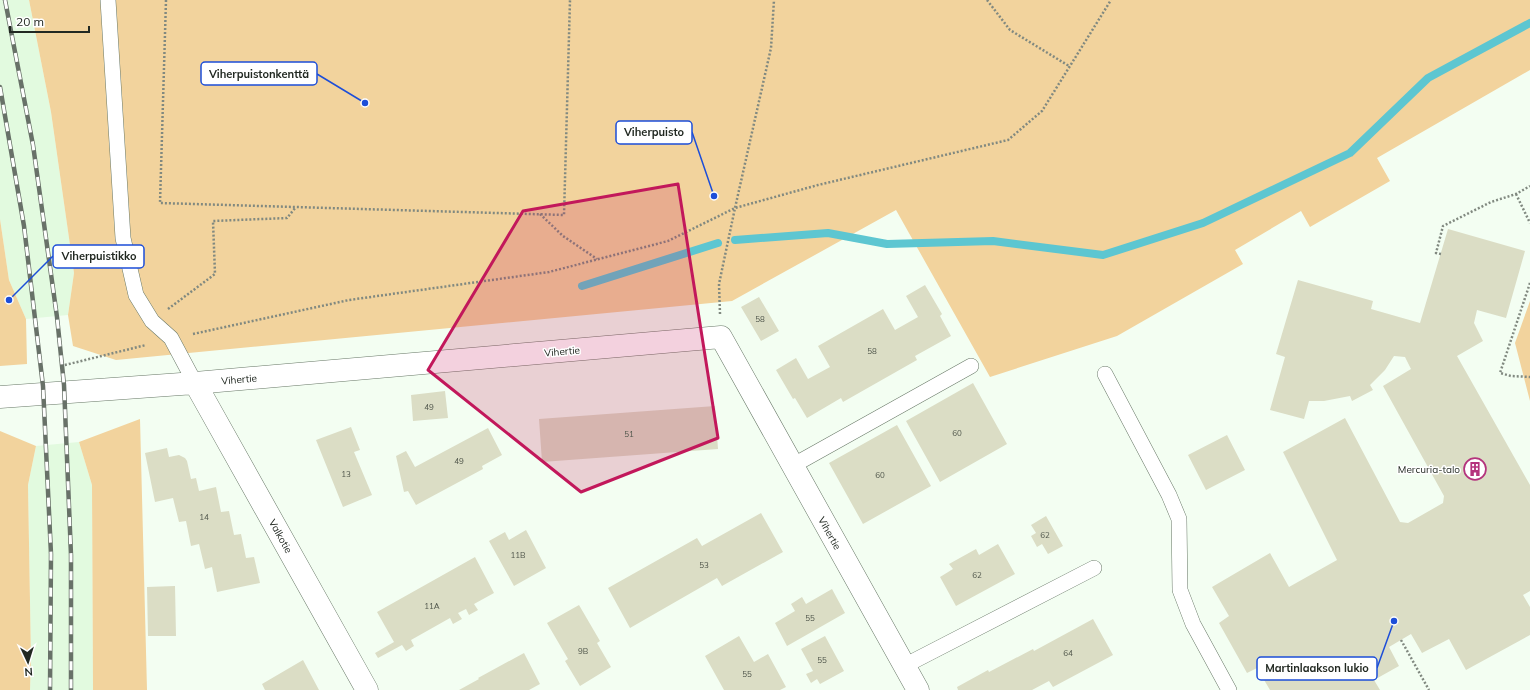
<svg xmlns="http://www.w3.org/2000/svg" width="1530" height="690" viewBox="0 0 1530 690" font-family="Mulish,sans-serif">
<rect width="100%" height="100%" fill="#f3fef2"/>
<path fill="#e2fadf" d="M0,0H29L51,112L74,273L68,315L26,319L9,280L0,219Z
M79,442L92,485L93,690H30L31,659L28,485L36,446Z"/>
<path fill="#f2d39d" d="M29,0H1530V70L1377,158L1390,181L1310,227L1301,211L1235,250L1243,264L1117,336L990,377L896,210L732,301L116,360L73,346L68,315L74,273L51,112Z
M0,219L9,280L26,319L27,364L0,366Z
M1530,301V401L1515,343Z
M140,419L147,690H93L92,485L79,442Z
M0,431L36,446L28,485L31,659L30,690H0Z"/>
<g fill="none" stroke-linecap="round" stroke-linejoin="round">
<path stroke="#5dc6d1" stroke-width="8" d="M735,240L828,233L887,244L993,241L1103,255L1203,223L1350,153L1428,78L1530,23
M582,286L718,243"/>
</g>
<path fill="#dbddc5" d="M1448,229L1525,251L1506,318L1477,310L1474,323L1483,341L1457,356L1530,485V591L1523,595L1530,607V635L1466,670L1449,639L1422,653L1411,634L1389,647L1399,666L1374,680L1380,690H1270L1257,668L1247,673L1219,623L1229,616L1212,587L1270,553L1289,587L1337,560L1283,452L1345,418L1400,522L1408,523L1443,503L1444,496L1383,386L1411,369L1405,357L1394,356L1385,370L1370,385L1373,390L1352,401L1350,396L1324,401H1309L1304,419L1270,410L1285,357L1276,354L1298,280L1373,301L1371,309L1420,323Z
M925,285L942,314L940,316L951,336L915,356L917,360L843,402L841,398L807,418L795,398L793,399L776,370L796,358L808,379L830,367L818,346L883,309L895,330L918,317L906,296Z
M759,297L779,331L761,341L741,307Z
M973,383L1007,444L940,482L906,421Z
M445,391L448,418L413,421L411,395Z
M715,406L718,449L542,462L539,419Z
M897,425L931,486L863,524L829,463Z
M351,427L360,450L354,452L372,495L343,507L316,440Z
M488,428L502,455L482,466L483,469L416,505L408,491L404,492L396,456L406,451L415,467Z
M1227,435L1245,470L1206,490L1188,455Z
M167,448L169,457L179,455L185,458L187,461L191,479L196,478L199,491L216,487L221,512L229,511L234,535L241,534L246,558L254,557L260,583L217,592L212,567L205,569L199,544L191,546L186,521L179,522L173,498L155,502L145,453Z
M761,513L783,552L722,586L717,578L630,628L608,588L697,538L702,546Z
M1046,516L1063,546L1048,554L1042,544L1037,547L1031,536L1036,533L1031,525Z
M526,530L546,568L514,586L489,541L505,532L509,540Z
M998,544L1015,574L956,606L940,577L953,569L949,564L976,549L979,555Z
M475,557L494,593L474,604L478,610L469,615L466,609L458,613L462,619L453,624L450,618L411,640L414,646L406,651L402,645L378,658L375,653L394,642L377,612Z
M175,586L176,636H148L147,587Z
M832,589L845,613L787,646L775,623L795,611L791,604L802,597L806,604Z
M579,605L600,641L597,643L611,667L580,686L565,661L568,659L547,623Z
M1093,619L1113,655L1053,687L1049,681L1032,690H958L957,687L988,670L989,672L1033,649L1034,651Z
M739,636L754,662L768,654L786,687L780,690H724L705,656Z
M825,636L844,671L820,684L817,679L811,683L806,674L813,671L801,649Z
M524,653L540,684L529,690H459L479,679L478,678Z
M303,660L319,690H265L262,684Z"/>
<g fill="none" stroke-linecap="round" stroke-linejoin="round">
<g stroke="#687867" stroke-width="16">
<path id="lane" d="M108,0L123,238L136,295L152,321L171,338L195,383
M1105,374L1169,495L1179,519L1180,590L1193,624L1229,690
M792,466L971,366
M904,666L1094,568"/>
</g>
<g stroke="#687867" stroke-width="23">
<path id="street" d="M195,383L367,690
M0,397L195,383L721,337L918,690"/>
</g>
<path stroke="#818980" stroke-width="2.5" stroke-dasharray="2 2" stroke-linecap="butt" d="M166,0L160,203L564,215L570,0
M987,0L1010,30L1069,66
M1516,194L1530,223
M540,214L563,236L597,259
M1441,254L1436,253L1443,226L1491,202L1516,194L1530,186
M1530,283L1500,373L1511,376L1530,377
M168,309L215,274L213,221L287,218L296,207
M720,314L719,284L735,208L771,48L774,0
M193,334L349,300L549,272L668,241L735,208L818,185L1008,140L1042,111L1111,0
M61,366L146,345
M1401,640L1429,690"/>
<use href="#lane" stroke="#fff" stroke-width="15"/>
<use href="#street" stroke="#fff" stroke-width="22"/>
<g stroke="#687168" stroke-width="4.5">
<path id="rail" d="M5,0L33,145L57,317L64,385L71,555V690
M0,87L24,226L43,386L51,554L50,690"/>
</g>
<use href="#rail" stroke="#fff" stroke-width="3" stroke-dasharray="9" stroke-linecap="butt"/>
</g>
<path fill="#c2185b" fill-opacity="0.2" stroke="#c2185b" stroke-width="3" stroke-linejoin="round" d="M678,184L718,438L581,492L428,370L523,211Z"/>
<defs>
<g id="building-ring" transform="scale(1.15)"><circle r="9.5" fill="#fff" stroke="#b4337d" stroke-width="1.5"/><path d="M-4-6H4V6H1V3H-1V6H-4ZM-2.5-4.3h1.7v1.8h-1.7ZM.8-4.3h1.7v1.8H.8ZM-2.5-1h1.7V.8h-1.7ZM.8-1h1.7V.8H.8Z" fill="#b4337d"/></g>
</defs>
<g fill-rule="evenodd">
<use href="#building-ring" x="1475" y="469"/>
</g>
<g text-anchor="middle" stroke-width="3" stroke-linejoin="round" paint-order="stroke">
<g font-size="8" fill="#50564b">
<text x="760" y="322">58</text>
<text x="872" y="354">58</text>
<text x="429" y="410">49</text>
<text x="957" y="436">60</text>
<text x="629" y="437">51</text>
<text x="459" y="464">49</text>
<text x="346" y="477">13</text>
<text x="880" y="478">60</text>
<text x="204" y="520">14</text>
<text x="1045" y="538">62</text>
<text x="518" y="558">11B</text>
<text x="704" y="568">53</text>
<text x="977" y="578">62</text>
<text x="432" y="609">11A</text>
<text x="810" y="621">55</text>
<text x="583" y="654">9B</text>
<text x="1068" y="656">64</text>
<text x="822" y="663">55</text>
<text x="747" y="677">55</text>
</g>
<g font-size="10" fill="#222922" stroke="#fff">
<text transform="translate(562 351) rotate(-5)" y="4">Vihertie</text>
<text transform="translate(239 379) rotate(-5)" y="4">Vihertie</text>
<text transform="translate(830 533) rotate(61)" y="4">Vihertie</text>
<text transform="translate(281 536) rotate(61)" y="4">Valkotie</text>
</g>
<g font-size="10" fill="#222922" stroke="#fff" text-anchor="end">
<text x="1460" y="473">Mercuria-talo</text>
</g>
</g>
<path fill="none" stroke="#1d4ed8" stroke-width="1.5" d="M365 103L317 74M714 196L692 132M9 300L53 256M1394 621L1377 668"/>
<g fill="#1d4ed8" stroke="#fff" stroke-width="1.5">
<circle cx="365" cy="103" r="4"/>
<circle cx="714" cy="196" r="4"/>
<circle cx="9" cy="300" r="4"/>
<circle cx="1394" cy="621" r="4"/>
</g>
<g fill="#fff" stroke="#1d4ed8" stroke-width="1.5">
<rect x="201" y="62" width="116" height="23" rx="4"/>
<rect x="616" y="121" width="76" height="23" rx="4"/>
<rect x="53" y="245" width="91" height="23" rx="4"/>
<rect x="1257" y="657" width="120" height="23" rx="4"/>
</g>
<g font-size="11" text-anchor="middle" font-weight="bold" fill="#222922">
<text x="259" y="78">Viherpuistonkenttä</text>
<text x="654" y="136">Viherpuisto</text>
<text x="99" y="260">Viherpuistikko</text>
<text x="1317" y="672">Martinlaakson lukio</text>
</g>
<g transform="translate(28 662) rotate(176)" stroke="#ffffff" stroke-width="3" paint-order="stroke">
<path d="M0-3L7 15L0 10L-7 15Z" fill="#222922"/>
<text y="-6" font-size="11" font-weight="bold" text-anchor="middle" fill="#222922">N</text>
</g>
<path d="M10 26v6h79v-6" fill="none" stroke="#222922" stroke-width="2"/>
<text x="16" y="26" font-size="12" fill="#222922" stroke="#ffffff" stroke-width="3" paint-order="stroke">20 m</text>
</svg>
